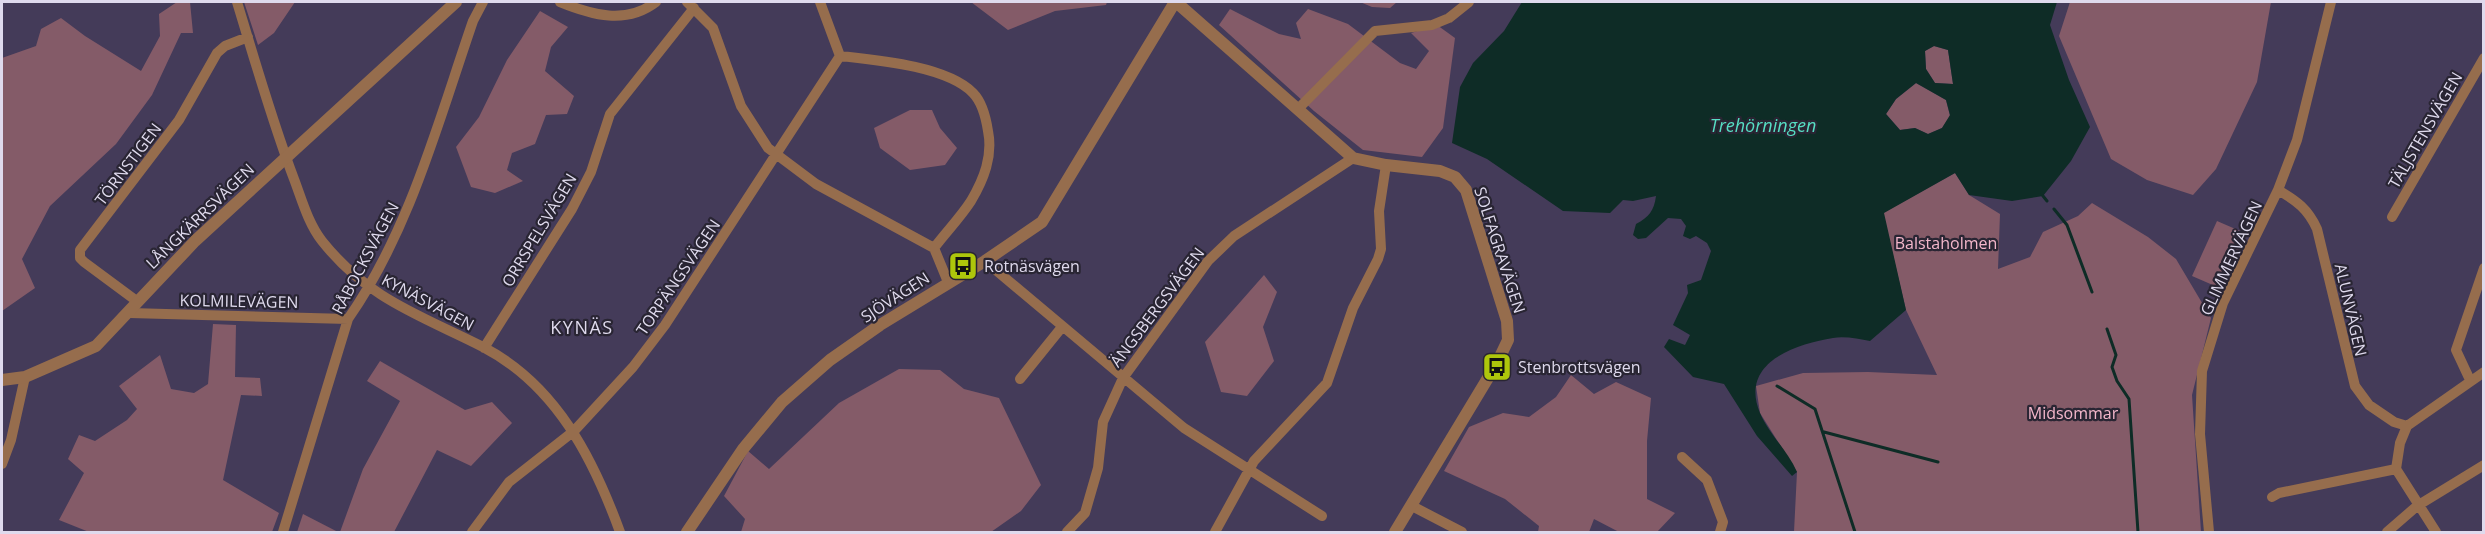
<svg xmlns="http://www.w3.org/2000/svg" width="2485" height="534" viewBox="0 0 2485 534" font-family="'Open Sans',sans-serif">
<rect width="100%" height="100%" fill="#443b59"/>
<path fill="#845b68" d="M177,2H190L193,33H181L152,95L116,144L50,206L22,259L35,288L2,311V58L36,46L41,29L61,18L85,36L141,71L160,36L159,14Z
M244,2H295L274,33L258,45Z
M971,2H1107L1106,5L1055,11L1008,30Z
M1360,2H1397L1390,8L1372,7Z
M2070,2H2271L2257,82L2216,169L2193,195L2147,180L2111,159L2059,36Z
M1230,9L1279,34L1301,39L1296,23L1308,9L1348,24L1400,63L1416,69L1429,51L1411,33L1437,25L1455,38L1443,128L1422,157L1363,150L1314,111L1219,25Z
M540,11L568,27L551,47L545,71L574,96L567,114L546,115L535,144L512,153L507,170L523,181L495,193L471,187L456,147L479,117L507,60Z
M1934,46L1948,50L1953,84L1935,83L1926,69L1925,51Z
M1916,83L1946,100L1950,116L1942,128L1928,134L1915,128L1900,130L1886,114L1896,99Z
M910,110H932L940,128L957,148L945,165L910,170L880,148L874,128Z
M1955,173L1969,195L2000,214L1998,269L2030,257L2043,232L2078,216L2092,203L2148,237L2176,259L2211,318L2192,395L2201,532H1794L1797,472L1760,413L1756,386L1803,373L1868,372L1937,375L1906,310L1883,213Z
M2217,221L2247,234L2222,289L2192,276Z
M1264,275L1277,292L1263,327L1274,361L1247,396L1221,392L1205,342Z
M213,324L236,325L235,377L260,378L262,396L241,395L223,480L279,513L272,532H89L59,520L84,473L68,459L79,435L95,441L127,420L137,409L119,386L160,355L171,389L194,393L208,384Z
M380,361L465,410L492,402L512,423L471,466L437,450L394,532H340L363,469L400,401L367,381Z
M899,369L940,370L964,389L999,398L1041,485L1021,511L991,532H741L745,519L724,496L748,451L769,469L839,403Z
M1571,375L1594,394L1616,382L1651,398L1647,441V499L1675,513L1657,532H1619L1594,519L1589,532H1538L1539,526L1505,499L1444,471L1469,427L1503,413L1529,417L1556,397Z
M303,514L338,532H297Z"/>
<path fill="#0e2c26" fill-rule="evenodd" d="M1522,2H2057L2050,25L2069,80L2090,127L2071,161L2043,196L2012,201L1969,195L1955,173L1884,213L1906,310L1870,341C1859,339 1845,336 1833,338C1795,344 1739,363 1760,413C1769,434 1788,451 1797,472L1792,476L1757,436L1724,384L1693,377L1664,347L1669,339L1685,345L1690,335L1673,325L1688,293L1687,285L1701,280L1711,251L1707,243L1696,236L1690,239L1683,236L1686,226L1681,219L1668,218L1646,238L1638,239L1633,235L1636,224C1649,217 1654,211 1656,196L1633,201L1623,200L1610,213L1563,211L1487,159L1452,143L1460,87L1473,63L1504,31ZM1934,46L1948,50L1953,84L1935,83L1926,69L1925,51ZM1916,83L1946,100L1950,115L1942,128L1928,134L1915,128L1900,130L1886,114L1896,99Z"/>
<g fill="none" stroke-linecap="round" stroke-linejoin="round">
<path stroke="#0e2c26" stroke-width="3" d="M2043,196L2047,201
M2054,209L2067,225L2092,292
M2107,329L2116,355L2112,367L2117,381L2129,399L2138,532
M1777,386L1815,409L1855,532
M1824,432L1938,462"/>
<path stroke="#966d4d" stroke-width="10" d="M237,2C255,61 272,121 294,179C302,200 308,223 322,241C369,300 420,315 483,347C556,385 593,458 620,532
M560,2C592,15 626,25 656,2
M687,2L713,28L741,106L768,148L816,184L934,248L948,282
M840,56C876,60 947,66 973,93C982,102 986,118 988,131C993,156 984,179 971,201C960,218 946,232 934,248
M1298,109L1375,31L1432,25L1449,18L1469,2
M2278,190C2297,201 2308,209 2317,229L2355,386L2369,405L2394,422L2407,426
M2392,217L2484,58
M985,261L1184,428L1322,516
M138,302L84,262L80,258V250L179,120L217,53L225,46L248,37
M130,313L348,319
M484,348L572,209L591,172L610,114L694,8
M1020,379L1062,327
M2470,380L2456,350L2484,268
M1682,457L1707,480L1723,522L1720,532
M2,464L11,440L25,377
M2272,497L2279,493L2396,469
M1412,506L1462,532
M283,532L348,319C410,230 438,122 473,21L483,2
M472,532L509,482L574,431L633,367L665,325L840,56L820,2
M1067,532L1085,513L1098,468L1103,422L1123,378L1208,261L1234,236L1353,158
M1215,532L1254,461L1327,383L1353,308L1378,259L1381,249L1379,211L1386,165
M2209,532L2200,434L2202,371L2223,303L2278,190L2297,140L2331,2
M2387,532L2417,506L2484,465
M2436,532L2396,469L2400,443L2407,426L2484,372"/>
<path stroke="#966d4d" stroke-width="12" d="M1176,2L1353,158L1386,165L1440,171L1455,177L1466,190L1507,321L1508,340L1497,363L1395,532
M2,380L25,377L96,346L195,241L456,2
M687,532L743,449L782,402L830,360L880,325L985,261L1042,222L1175,2"/>
</g>
<defs>
<g id="bus-square" transform="scale(1.5)"><rect x="-9" y="-9" width="18" height="18" rx="4" fill="#aec60b" stroke="#292533"/><path d="M-5-6H5V4H4V6H2V4H-2V6H-4V4H-5ZM-3.5-4V0h7V-4ZM-3.5 1.2v1.5H-2V1.2ZM2 1.2v1.5H3.5V1.2Z" fill="#111"/></g>
</defs>
<g fill-rule="evenodd">
<use href="#bus-square" x="963" y="266"/>
<use href="#bus-square" x="1497" y="367"/>
</g>
<g text-anchor="middle" stroke-width="4.5" stroke-linejoin="round" paint-order="stroke">
<g font-size="16" fill="#dfdaed" stroke="#292533">
<text transform="translate(2425 130) rotate(-60)" y="6">TÄLJSTENSVÄGEN</text>
<text transform="translate(128 164) rotate(-53)" y="6">TÖRNSTIGEN</text>
<text transform="translate(200 216) rotate(-44)" y="6">LÅNGKÄRRSVÄGEN</text>
<text transform="translate(539 230) rotate(-59)" y="6">ORRSPELSVÄGEN</text>
<text transform="translate(1500 250) rotate(72)" y="6">SOLFAGRAVÄGEN</text>
<text transform="translate(365 258) rotate(-62)" y="6">RÅBOCKSVÄGEN</text>
<text transform="translate(2231 258) rotate(-65)" y="6">GLIMMERVÄGEN</text>
<text transform="translate(678 277) rotate(-56)" y="6">TORPÄNGSVÄGEN</text>
<text transform="translate(895 297) rotate(-33)" y="6">SJÖVÄGEN</text>
<text transform="translate(239 301) rotate(1)" y="6">KOLMILEVÄGEN</text>
<text transform="translate(428 302) rotate(28)" y="6">KYNÄSVÄGEN</text>
<text transform="translate(1157 307) rotate(-53)" y="6">ÄNGSBERGSVÄGEN</text>
<text transform="translate(2351 310) rotate(77)" y="6">ALUNVÄGEN</text>
</g>
<g font-size="16" fill="#f4b7cb" stroke="#292533">
<text x="1946" y="249">Balstaholmen</text>
<text x="2073" y="419">Midsommar</text>
</g>
<g font-size="16" fill="#dfdaed" stroke="#292533" text-anchor="start">
<text x="984" y="272">Rotnäsvägen</text>
<text x="1518" y="373">Stenbrottsvägen</text>
</g>
<g font-size="18" font-style="italic" fill="#56dec4" stroke="#292533">
<text x="1763" y="132">Trehörningen</text>
</g>
<g font-size="18" letter-spacing="1.5" fill="#dfdaed" stroke="#292533">
<text x="582" y="334">KYNÄS</text>
</g>
</g>
<rect width="2485" height="534" fill="none" stroke="#dfdaed" stroke-width="6"/>
</svg>
